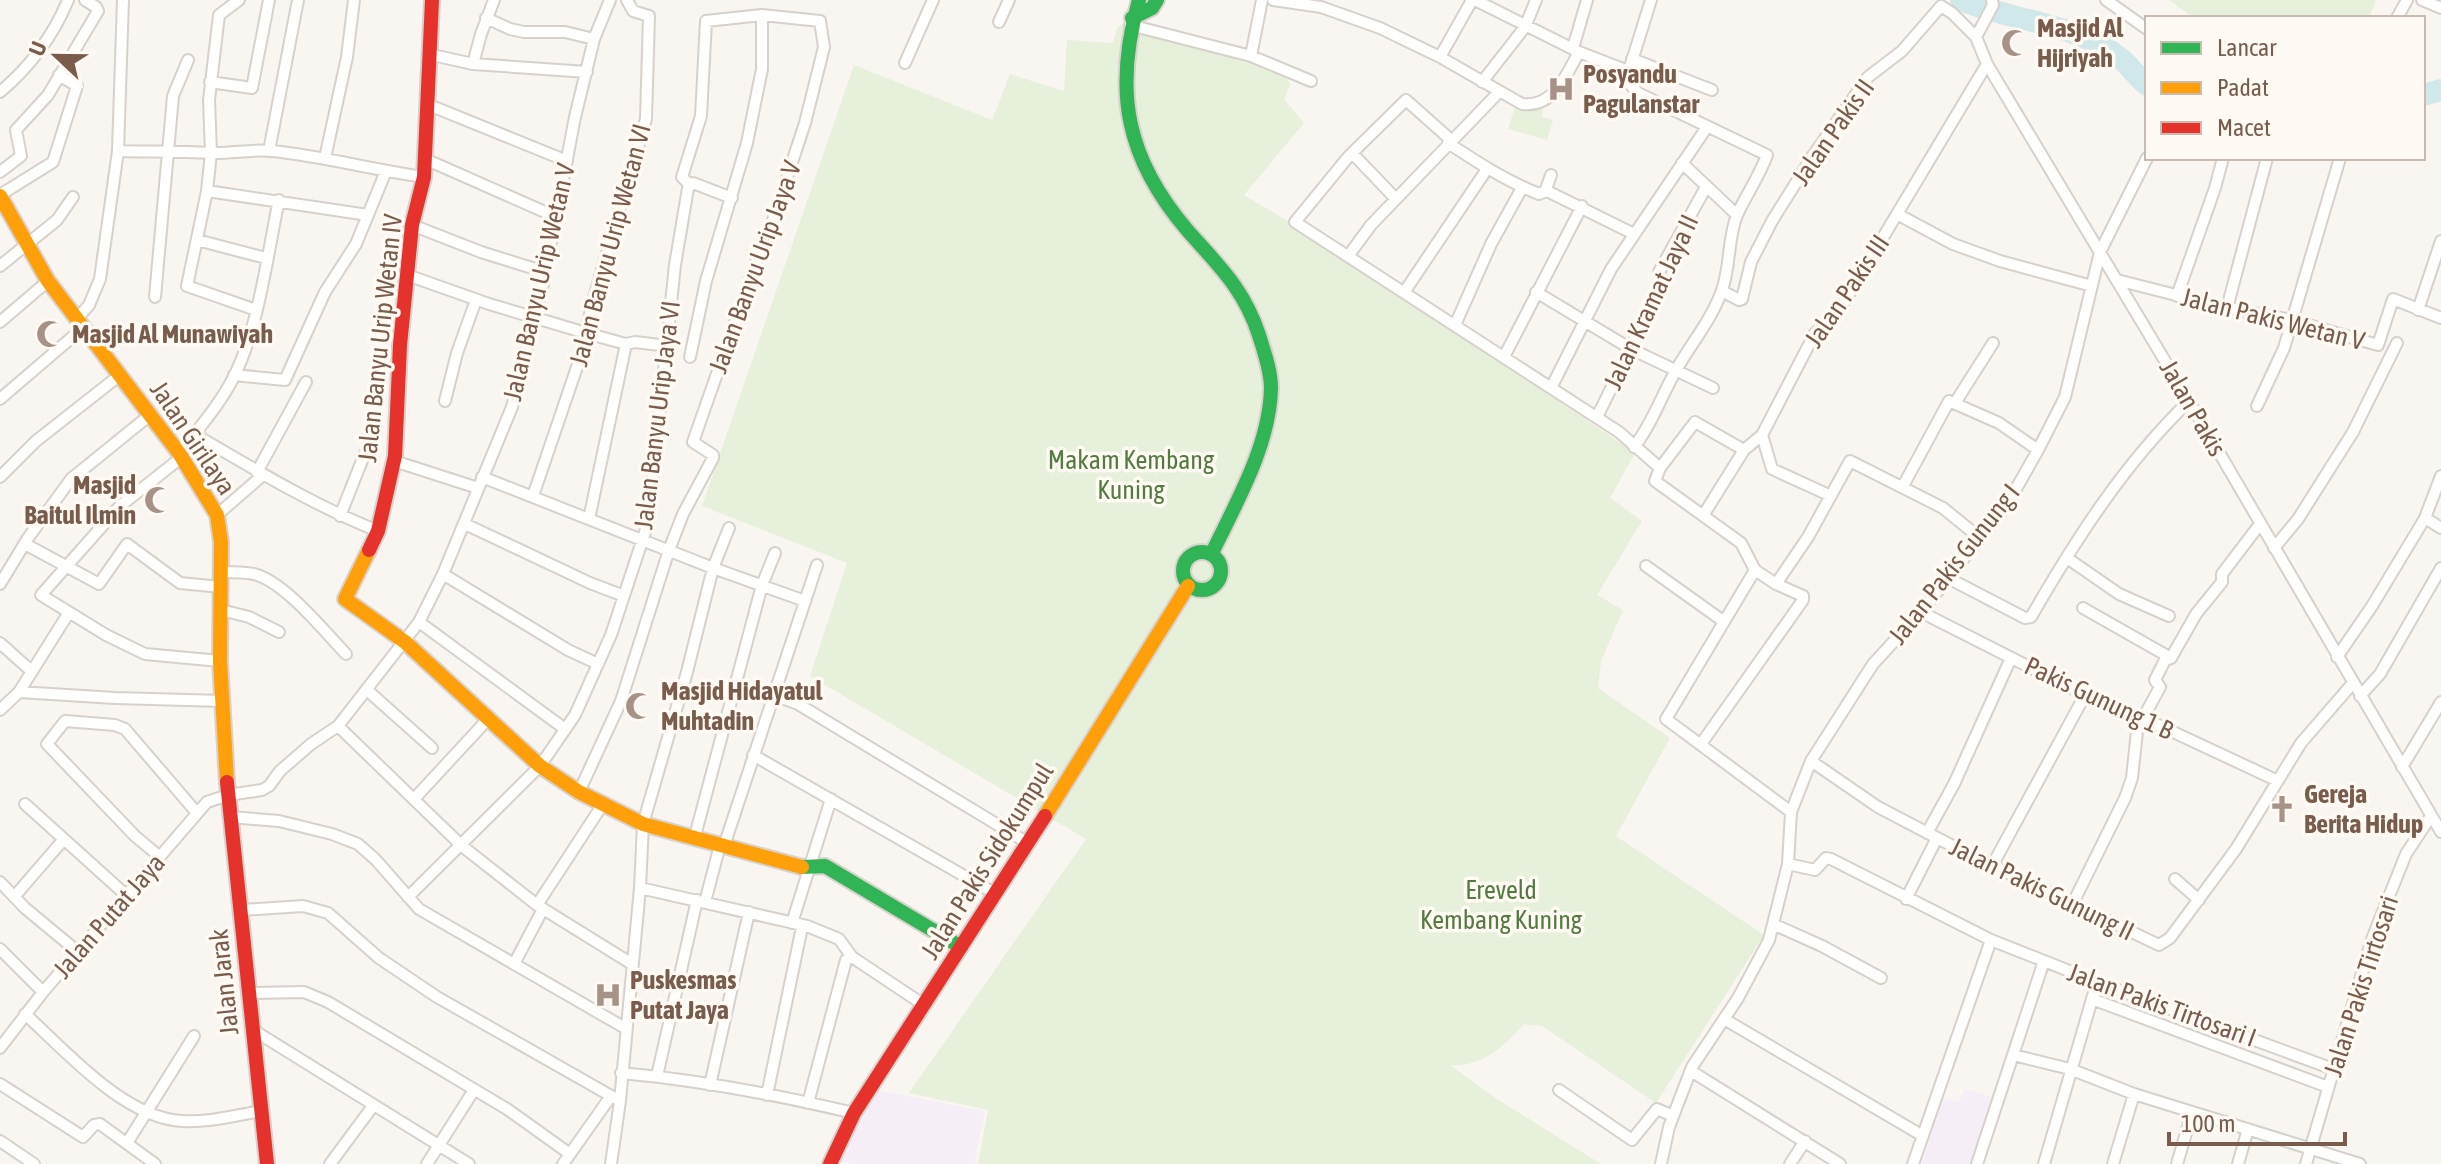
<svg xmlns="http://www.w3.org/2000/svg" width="2441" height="1164" viewBox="0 0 2441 1164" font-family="'Asap Condensed',sans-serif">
<rect width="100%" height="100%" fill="#f9f5f0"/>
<path fill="#f6eef6" d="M866,1088L985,1111L974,1164H855L836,1161Z
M1965,1089L1995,1098L1973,1164H1922L1942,1098L1959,1102Z"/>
<path fill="#e7f0db" d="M2169,0H2376L2369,18H2194Z
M1127,21L1278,69L1291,84L1284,99L1304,123L1244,195L1338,251L1635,453L1610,498L1642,521L1597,595L1623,610L1601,661L1598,688L1670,738L1616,836L1764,935L1656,1103L1542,1026L1524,1024C1503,1047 1483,1067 1450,1065L1494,1097L1601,1164H978L988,1110L909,1093L1086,839L810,676L847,563L702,506L854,65L992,120L1010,74L1064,91L1067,40L1113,43L1117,28Z
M1516,104L1543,110L1542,117L1553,120L1547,140L1508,129Z"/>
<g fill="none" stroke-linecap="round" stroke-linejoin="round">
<path stroke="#d0e8ea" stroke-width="22" d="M1961,0C2009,20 2078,24 2120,58C2130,66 2137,77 2147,85
M2423,95L2441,90"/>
<g stroke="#d7d1cb" stroke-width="14">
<path id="street" d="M239,0L219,15L209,100L211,153L207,191L187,286L256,310
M1273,0L1321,7L1380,28L1440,57L1522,104C1554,108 1566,75 1579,52
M1475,0L1579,52L1628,71
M1992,0L1993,5L1976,37L1987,64L2189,401L2441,832
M2106,0L2147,29
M2422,0L2441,8
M486,18L510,29L524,32H565L594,39
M2397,18L2407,0
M999,22L1009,0
M1130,25L1251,56L1311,81
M1573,48L1587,0
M428,54L473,64L587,72
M1251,56L1262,0
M1440,57L1472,0
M1632,59L1712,90
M905,63L933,0
M473,64L481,34L494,0
M210,82L252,88L269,0
M1482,82L1525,27L1536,0
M0,92C29,68 54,35 68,0
M429,105L567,161
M1451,140L1406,100L1349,156L1295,222L1619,432L1660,468L1655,481L1741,543L1755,570L1776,584L1803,596V600L1701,744
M1448,143C1477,162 1506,181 1539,194L1547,191L1634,234
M118,151C149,152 179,151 210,153C231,154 251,149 272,151C323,156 373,170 424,177
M269,151L298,0
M1352,153L1396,199
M325,158L347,57L354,0
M425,159L554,216
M1682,163L1737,215
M0,172L21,156L16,130L48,95L98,11L96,7L85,0
M207,191L368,215
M1545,192L1551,175
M0,195L53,162L77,86L59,75
M1897,214L1953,244L2000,261L2092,286
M412,225L481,252L545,272
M197,240L266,258
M1349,255L1371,225L1499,92
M0,266L57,220L73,197
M407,275L489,304L586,333L626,344L635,342L668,346
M2117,280L2227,308L2291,320L2378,345L2393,299L2441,318
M1405,291L1487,169
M1722,291L1739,300L1742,299L1751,262L1772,221L1814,154L1868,77L1902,51L1941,6L1952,13L1976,37
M1536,292L1631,349L1713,388
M2177,296L2215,188L2223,158
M155,297L173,96L188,60
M2227,308L2267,158
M2418,310L2441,241
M77,319L89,305L100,279L118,151L123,0
M0,322L48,281
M1456,323L1491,244L1522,188
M1505,355L1582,206
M690,357L706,281L747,143L762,69V15
M234,375L285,380L325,292L356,244L386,171
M1551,388L1611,269L1707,127
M0,399L84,327
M445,401L457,353L476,300
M1955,403L1993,343
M2257,406L2284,348L2340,158
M1597,417L1653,303L1662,281L1659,272L1706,187
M194,434C254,469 313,505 378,531
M1762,435L1772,469L1831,496
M1634,447C1652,424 1661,397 1675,372C1690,345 1710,322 1721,293C1731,268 1727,240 1737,215C1746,195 1759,177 1767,155L1638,93L1626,80L1651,0
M179,453C197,431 216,409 230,384C258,335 267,255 279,200
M182,457L120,506L41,595L106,635L145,654L220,661
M394,461L478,488
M1660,468L1695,422L1744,450
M257,472L306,382
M0,477L36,441L120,375
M482,477L713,568L805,601
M1903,486L1949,401L1999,423L2038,450
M533,496L578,364L595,294L646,119L649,16L633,11L627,0
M1704,514L1744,450L1762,435L1815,333L1837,314L1987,64
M217,515L263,475
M340,516L365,453
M2425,518L2441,528
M589,519L626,344
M465,524L590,583L624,596
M25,544L99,584L127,544L180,583L221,587
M2274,548L2298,519L2353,432L2397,343
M2067,558L2119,594L2169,616
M1646,566L1723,621
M1755,570L1666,719L1791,812
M221,572C231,572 243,572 254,574C284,581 324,631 346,654
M443,574L568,650L598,664
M1948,578L2025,618L2031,617C2076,539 2124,464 2189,401
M0,584L28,538L71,479L150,415
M1776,584L1808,537L1850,461L1943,508L1980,538
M2083,608L2171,658
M221,610L249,617L279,632
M1921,612L2138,722L2154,723L2278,781
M419,622L565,729
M0,643L28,668
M2337,657L2372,606L2425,518L2441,476
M367,690L432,748
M19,692L68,614
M774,695L798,704L1026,842
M2360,696L2380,674L2441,568
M0,710L19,692L115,698L223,701
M2141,722L2160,687L2155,680L2165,660L2171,658L2196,614L2222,582V574L2260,524
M338,726L462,846L537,905L632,964
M753,755L994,893
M1811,761L1878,807L1964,852L2159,945L2170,938L2236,849L2301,743L2353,683
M2402,767L2441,702
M579,792L621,701L669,550L683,514L713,458V455L693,442L760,251L772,223L805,123L824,47L820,21L762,15L706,21L701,116L682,177L690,185
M414,799L489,718
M25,804L127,896
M230,817L279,821L332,834L358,844L376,860L419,909L625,1028
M1927,833L1954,784L2011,658
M695,836L762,585L775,553
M724,846L817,565
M160,857L135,836L47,744L65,721L115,725L125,729L197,813
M1788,864L1815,870L1826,858L1831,859L1991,940L2097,982L2333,1069
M1992,866L2085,695
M2175,879L2199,900
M0,882L25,908L78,952
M640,888L807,926L839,939L852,957L924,1005
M14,897L64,839
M408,897L540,766L575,715L611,635L648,523L675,265L688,188L693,183L732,198
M1906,899L1937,838
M705,902L720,845
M2073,903L2125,798L2132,778L2138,722
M537,905L603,804
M241,910L303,906L328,913L379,958L437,997L620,1101
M792,923L831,799
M1775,925L1822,946L1881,978
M0,949L43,992
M514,964L543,909
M250,993L304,992L328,1002L507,1109L570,1154
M2092,999L2328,1087
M25,1014C66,1051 124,1118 182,1121C208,1123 236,1115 262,1111
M1724,1019L1923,1136
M253,1030L469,1164
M0,1048L43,992L207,802L228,795L262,790L269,786L280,771L311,744L338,726L419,622L443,574L512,407L542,289L575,117L594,39L610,0
M2013,1055L2070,1069L2134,1094L2360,1164
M1691,1071L1840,1164
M621,1073C699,1080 778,1095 854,1113
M657,1076L697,900
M0,1084L83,1137L94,1125L100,1124L155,1164
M710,1085L749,912
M1559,1090L1632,1140L1657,1109L1673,1116
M767,1095L802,927
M808,1103L846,960L852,957
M0,1141L34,1164
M127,1143L194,1036
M330,1164L373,1106
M427,1164L474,1090
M563,1164L611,1096
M611,1164L620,1101L640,888L643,824L687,672L713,568L729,528
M1661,1164L1669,1127L1692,1067L1738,998L1769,940L1788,864L1791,812L1811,761L1873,664L1921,612L2008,503L2038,450L2065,397L2100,252L2147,158
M1790,1164L1805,1141
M1913,1164L1991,940
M1977,1164L2044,961
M2044,1164L2097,982
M2113,1164L2134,1094
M2177,1164L2192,1113
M2238,1164L2248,1129
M2306,1164L2372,939L2406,854L2431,816"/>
</g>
<g stroke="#d9d2cb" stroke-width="18">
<path id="fast" d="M1139,0C1113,91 1126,159 1188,231C1219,266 1244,289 1259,335C1264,352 1271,370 1271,388C1270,445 1236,503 1212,553
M1132,18L1152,8L1157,0
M1183 571a19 19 0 1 1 38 0a19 19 0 1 1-38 0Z
M802,867L825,866L961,947"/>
</g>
<g stroke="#d9d2cb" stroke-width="18">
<path id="slow" d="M0,196L48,281L179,453L217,515L221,542L220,661L227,782
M369,550L345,599L405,642L540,766L579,792L643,824L802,867
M1045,816L1188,586"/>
</g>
<g stroke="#d9d2cb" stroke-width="18">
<path id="jam" d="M369,550L378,531L395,456L400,345L412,225L424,177L432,0
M227,782L267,1164
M830,1164L854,1113L1045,816"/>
</g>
<use href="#street" stroke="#fefefd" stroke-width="10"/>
<use href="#fast" stroke="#30b455" stroke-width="14"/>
<use href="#slow" stroke="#ff9f0a" stroke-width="14"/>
<use href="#jam" stroke="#e5322d" stroke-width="14"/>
</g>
<defs>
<g id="mosque-bare" transform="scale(2.16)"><path d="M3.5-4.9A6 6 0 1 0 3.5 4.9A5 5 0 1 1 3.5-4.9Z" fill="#a69286" stroke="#fffaf3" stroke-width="2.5" paint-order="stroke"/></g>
<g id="hospital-bare" transform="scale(2.16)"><path d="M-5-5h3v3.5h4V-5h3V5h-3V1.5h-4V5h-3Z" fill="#a69286" stroke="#fffaf3" stroke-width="2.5" paint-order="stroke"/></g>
<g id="church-bare" transform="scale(2.16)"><path d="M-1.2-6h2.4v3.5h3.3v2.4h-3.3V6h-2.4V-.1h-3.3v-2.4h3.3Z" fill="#a69286" stroke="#fffaf3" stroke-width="2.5" paint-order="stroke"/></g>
</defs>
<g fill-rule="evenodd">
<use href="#mosque-bare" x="2015" y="43"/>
<use href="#hospital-bare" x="1561" y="89"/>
<use href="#mosque-bare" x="50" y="334"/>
<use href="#mosque-bare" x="158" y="500"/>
<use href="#mosque-bare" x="639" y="706"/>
<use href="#church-bare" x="2282" y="809"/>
<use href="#hospital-bare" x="608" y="995"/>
</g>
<g text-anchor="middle" stroke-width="7" stroke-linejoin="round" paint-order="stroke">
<g font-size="26" font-weight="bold" fill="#7a5c4d" stroke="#fffaf3" text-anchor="start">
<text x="2037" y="37">Masjid Al<tspan x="2037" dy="30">Hijriyah</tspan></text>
<text x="1583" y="83">Posyandu<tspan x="1583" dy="30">Pagulanstar</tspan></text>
<text x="72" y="343">Masjid Al Munawiyah</text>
<text x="136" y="494" text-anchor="end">Masjid<tspan x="136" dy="30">Baitul Ilmin</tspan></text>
<text x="661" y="700">Masjid Hidayatul<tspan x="661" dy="30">Muhtadin</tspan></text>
<text x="2304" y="803">Gereja<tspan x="2304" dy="30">Berita Hidup</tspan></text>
<text x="630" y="989">Puskesmas<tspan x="630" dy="30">Putat Jaya</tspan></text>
</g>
<g font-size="26" fill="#7a5c4d" stroke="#fffaf3">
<text transform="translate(1833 132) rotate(-55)" y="9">Jalan Pakis II</text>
<text transform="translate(610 245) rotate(-75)" y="9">Jalan Banyu Urip Wetan VI</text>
<text transform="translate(755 267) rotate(-70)" y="9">Jalan Banyu Urip Jaya V</text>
<text transform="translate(539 282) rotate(-77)" y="9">Jalan Banyu Urip Wetan V</text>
<text transform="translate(1847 291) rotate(-56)" y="9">Jalan Pakis III</text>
<text transform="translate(1651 302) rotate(-65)" y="9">Jalan Kramat Jaya II</text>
<text transform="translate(2273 319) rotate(14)" y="9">Jalan Pakis Wetan V</text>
<text transform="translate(380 338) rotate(-84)" y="9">Jalan Banyu Urip Wetan IV</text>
<text transform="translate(2193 408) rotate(60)" y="9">Jalan Pakis</text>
<text transform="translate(657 415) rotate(-83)" y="9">Jalan Banyu Urip Jaya VI</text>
<text transform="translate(193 438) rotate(56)" y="9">Jalan Girilaya</text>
<text transform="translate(1954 564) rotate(-52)" y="9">Jalan Pakis Gunung I</text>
<text transform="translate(2099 698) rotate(25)" y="9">Pakis Gunung 1 B</text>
<text transform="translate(987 861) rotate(-58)" y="9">Jalan Pakis Sidokumpul</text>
<text transform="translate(2042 889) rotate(26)" y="9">Jalan Pakis Gunung II</text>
<text transform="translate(109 916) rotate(-49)" y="9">Jalan Putat Jaya</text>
<text transform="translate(224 982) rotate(-96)" y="9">Jalan Jarak</text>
<text transform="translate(2361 986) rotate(-72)" y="9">Jalan Pakis Tirtosari</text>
<text transform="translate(2162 1005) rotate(20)" y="9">Jalan Pakis Tirtosari I</text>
</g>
<g font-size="26" fill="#537a41" stroke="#fffaf3">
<text x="1131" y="469">Makam Kembang<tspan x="1131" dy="30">Kuning</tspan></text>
<text x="1501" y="899">Ereveld<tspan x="1501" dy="30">Kembang Kuning</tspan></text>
</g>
</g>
<rect x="2145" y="16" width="280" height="144" fill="#fffaf3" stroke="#cabbb1" stroke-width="2"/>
<rect x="2161" y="42" width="40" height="12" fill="#30b455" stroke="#cabbb1" stroke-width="2"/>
<text x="2217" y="56" font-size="24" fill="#7a5c4d">Lancar</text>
<rect x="2161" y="82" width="40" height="12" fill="#ff9f0a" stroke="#cabbb1" stroke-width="2"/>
<text x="2217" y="96" font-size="24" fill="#7a5c4d">Padat</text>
<rect x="2161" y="122" width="40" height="12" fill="#e5322d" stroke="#cabbb1" stroke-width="2"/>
<text x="2217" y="136" font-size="24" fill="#7a5c4d">Macet</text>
<g transform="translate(56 56) rotate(292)" stroke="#fffaf3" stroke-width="6" paint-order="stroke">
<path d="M0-6L14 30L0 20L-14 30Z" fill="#7a5c4d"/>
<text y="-12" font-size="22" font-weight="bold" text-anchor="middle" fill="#7a5c4d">U</text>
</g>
<path d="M2169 1132v12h176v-12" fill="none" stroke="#7a5c4d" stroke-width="4"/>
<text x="2181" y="1132" font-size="24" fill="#7a5c4d" stroke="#fffaf3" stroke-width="6" paint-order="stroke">100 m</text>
</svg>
